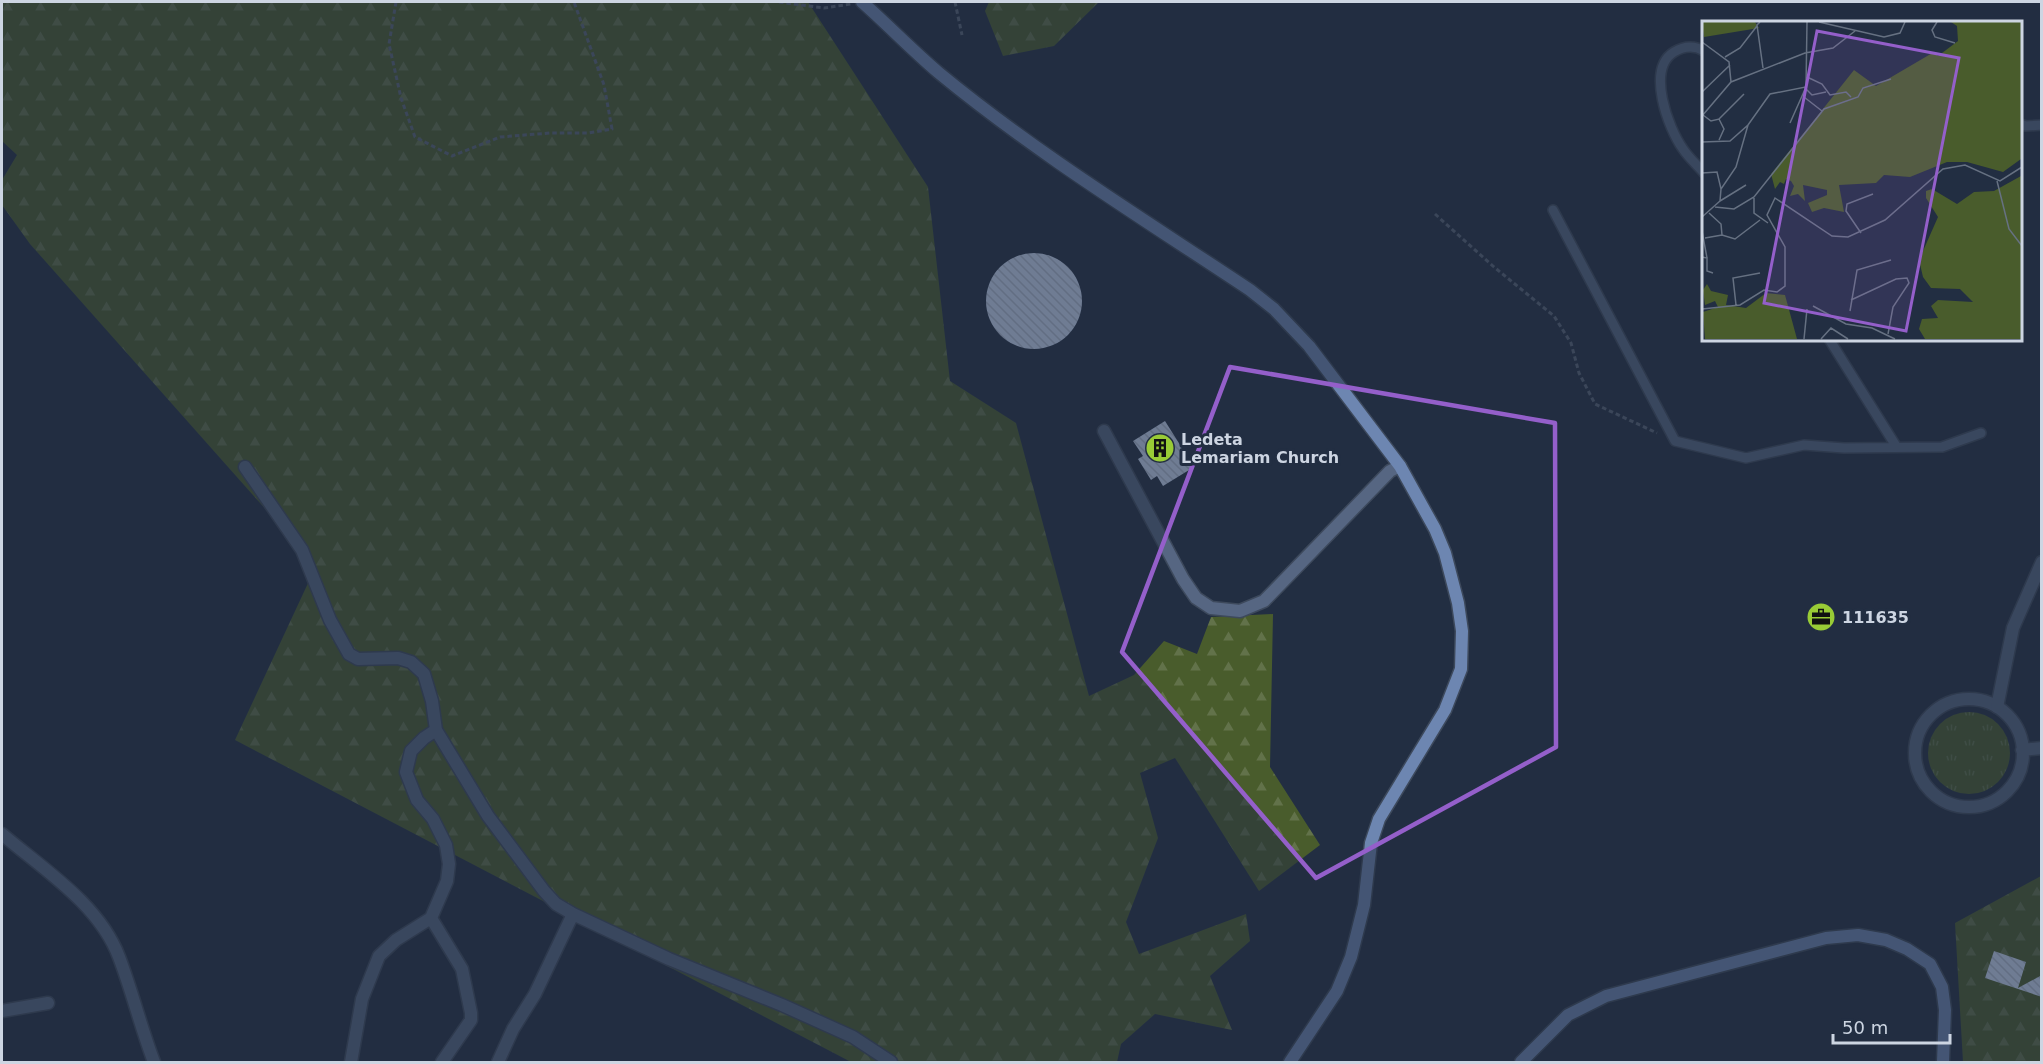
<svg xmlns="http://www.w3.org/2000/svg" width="2043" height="1064" viewBox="0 0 2043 1064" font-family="'DejaVu Sans',sans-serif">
<defs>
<pattern id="grass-tufts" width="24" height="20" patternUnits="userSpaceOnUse" patternTransform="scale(1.5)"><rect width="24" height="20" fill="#495c2c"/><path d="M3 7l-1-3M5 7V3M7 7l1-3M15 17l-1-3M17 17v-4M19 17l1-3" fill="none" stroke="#62724a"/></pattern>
<pattern id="forest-firs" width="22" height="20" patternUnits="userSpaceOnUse" patternTransform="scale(1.5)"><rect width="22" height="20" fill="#495c2c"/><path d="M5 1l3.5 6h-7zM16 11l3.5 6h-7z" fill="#62724a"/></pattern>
<pattern id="building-back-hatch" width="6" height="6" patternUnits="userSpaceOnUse" patternTransform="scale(1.5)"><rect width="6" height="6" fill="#ccdbf6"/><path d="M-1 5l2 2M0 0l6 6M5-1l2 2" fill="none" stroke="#b0bcd2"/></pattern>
</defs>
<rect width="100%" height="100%" fill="#222e42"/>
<path fill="url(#grass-tufts)" d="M1928 753a41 41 0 1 1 82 0a41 41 0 1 1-82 0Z"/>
<path fill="url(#forest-firs)" d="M2,2H808L928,187L950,381L1016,423L1089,696L1134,675L1164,641L1197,654L1211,617L1273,614L1270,767L1320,845L1259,891L1175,758L1140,773L1158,838L1126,922L1139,954L1246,914L1250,941L1210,976L1232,1030L1155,1014L1121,1044L1117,1062H851L235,740L316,566L30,244L2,205V180L17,155L2,141Z
M989,2H1099L1054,46L1003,56L985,11Z
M2041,876V1062H1963L1955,923Z"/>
<path fill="url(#building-back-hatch)" d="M986 301a48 48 0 1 1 96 0a48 48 0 1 1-96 0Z
M1165,421L1194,467L1163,486L1157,476L1151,480L1138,459L1143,456L1133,441Z
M1994,951L2026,962L2018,988L2042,975V997L1985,978Z"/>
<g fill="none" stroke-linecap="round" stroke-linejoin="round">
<g stroke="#3d495c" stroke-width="12">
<path id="service" d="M1704,51C1694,45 1684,46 1674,52C1646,69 1668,128 1683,149C1689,158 1697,165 1704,173
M2020,124L2026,126L2042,125
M1553,210L1675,441L1746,458L1804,445L1844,448L1942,447L1981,433
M1829,339L1896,446"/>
</g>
<g stroke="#3d495c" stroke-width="15">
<path id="minor" d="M1104,431L1183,579L1196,598L1211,608L1240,611L1264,601L1390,471L1400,466
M245,467L302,550L330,620L349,654L358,659L398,658L411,662L424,674L432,701L436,730L488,816L544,891L556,904L573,914L669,959L782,1005L853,1037L891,1062
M1915 753a54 54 0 1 1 108 0a54 54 0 1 1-108 0Z
M2022,750L2042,748
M2,834C43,869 99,904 119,957C132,991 141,1028 154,1062
M431,918L462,969L471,1013V1020L442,1062
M2,1011L48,1003
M351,1062L362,999L379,956L396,940L431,918L447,881L449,864L446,845L433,819L417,800L406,772L411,751L424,738L436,730
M498,1062L513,1029L535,994L573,914"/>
</g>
<g stroke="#3d495c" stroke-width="15">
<path id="tertiary" d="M1997,707L2013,628L2042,562"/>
</g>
<g stroke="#3d495c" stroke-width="15">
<path id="secondary" d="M862,2C888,25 912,50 939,73C1036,153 1145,220 1250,290L1274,309L1309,346L1400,466L1435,529L1445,553L1458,603L1462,631L1461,669L1445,710L1379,819L1371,843L1364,905L1351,957L1337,991L1290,1062
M1521,1062L1568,1015L1606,996L1826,938L1858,935L1886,940L1907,949L1930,964L1942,987L1945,1010L1943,1062"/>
</g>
<path stroke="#596476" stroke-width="3" stroke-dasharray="4.5 3" stroke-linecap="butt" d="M396,2L389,44L401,98L415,137L452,156L500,137L550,133H588L612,129L604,85L574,2
M779,2L824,8L851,4
M955,2L962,35
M1435,214L1494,267L1554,316L1571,343L1579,373L1595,404L1657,433"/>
<use href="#service" stroke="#566682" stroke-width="9"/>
<use href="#minor" stroke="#566682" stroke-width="12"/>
<use href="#tertiary" stroke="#566682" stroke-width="12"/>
<use href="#secondary" stroke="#6d86b1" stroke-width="12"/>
</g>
<path d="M0 0H2043V1064H0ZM1230,367L1555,423L1556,747L1316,878L1122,652Z" fill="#222e42" fill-opacity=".55" fill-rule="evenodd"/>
<path fill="none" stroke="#945fca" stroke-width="4.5" stroke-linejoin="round" d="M1230,367L1555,423L1556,747L1316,878L1122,652Z"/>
<defs>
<g id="building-disc" transform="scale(1.5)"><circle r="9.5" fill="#99cb36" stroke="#222e42"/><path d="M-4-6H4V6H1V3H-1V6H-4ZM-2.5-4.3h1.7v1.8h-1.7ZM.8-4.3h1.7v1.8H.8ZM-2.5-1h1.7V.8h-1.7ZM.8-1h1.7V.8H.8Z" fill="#111"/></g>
<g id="office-disc" transform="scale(1.5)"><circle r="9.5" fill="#99cb36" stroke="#222e42"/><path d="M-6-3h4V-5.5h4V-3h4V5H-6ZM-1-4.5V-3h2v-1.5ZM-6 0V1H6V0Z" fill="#111"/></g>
</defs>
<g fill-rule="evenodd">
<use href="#building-disc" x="1160" y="448"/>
<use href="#office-disc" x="1821" y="617"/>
</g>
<g text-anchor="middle" stroke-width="6" stroke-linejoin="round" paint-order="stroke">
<g font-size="16" font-weight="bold" fill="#cdd5e2" stroke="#222e42" text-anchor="start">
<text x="1181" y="445">Ledeta<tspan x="1181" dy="18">Lemariam Church</tspan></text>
<text x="1842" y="623">111635</text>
</g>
</g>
<g transform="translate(1702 21)">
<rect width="320" height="320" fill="#222e42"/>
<path d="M0,1H53L57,7L2,16ZM249,1H319V138L301,151L265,141H245L208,156L182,154L174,162L137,164L142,191L122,187L110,191L106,182L125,174V169L101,164L103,180L96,173L88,175L92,165L89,160L84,158L82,163L78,161L73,168L69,153L152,49L174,65L232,31L236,35L256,20L255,5ZM319,155V318H223L217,308L220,298L236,297L229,285L236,279L271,281L258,268L229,267L221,256L217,239L236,196L224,177V170L230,168L255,183L272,171L292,170ZM5,263L9,270L26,274L24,284L44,287L64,272L83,274L95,318H3L1,291L16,286L13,280L3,284L1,269Z" fill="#495c2c"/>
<path fill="none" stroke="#667182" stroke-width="1.5" d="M58,1L55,4L61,47M117,1L182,16L198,12L203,1M235,1L230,9L233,16L253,22M0,21L27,41L29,61M23,36L38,27L55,5M105,56L120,63L128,74L144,71L149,76M104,68L110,74L124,71M0,71L28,44M102,76L120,90M1,94L9,100L17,98L22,108L17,119M0,95L29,61L103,32L131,27L153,10M17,98L42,73M88,102L104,66M0,121L28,120L46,104L68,73L104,66L105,1M0,152L15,151L19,168M295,160L307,208L320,225M52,177V192L66,202M18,180L44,164M13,186L32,188L52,176L122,88L156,76L161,67L189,58M7,192L19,203L20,214M0,196L18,180L19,168L34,146L46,104M0,210L5,237M159,212L144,190L145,183L171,173M3,217L20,214L33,218L58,199M0,236L5,237V250L11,252M149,279L194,258L205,257L207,262L191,286L186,313M34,284L31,257L58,252M111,285L144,303L170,307L193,318M0,288L38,284L62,269L75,271L83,265V226L65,194L73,177L130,215L146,216L183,199L241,148L263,144L298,160L320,146M148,290L155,249L189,239M102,318L105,288M119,318L129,307L146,318"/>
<path fill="#945fca" fill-opacity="0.15" stroke="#945fca" stroke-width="3" d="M115,10L257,37L204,310L62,282Z"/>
<rect width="320" height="320" fill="none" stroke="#cdd5e2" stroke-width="3"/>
</g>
<rect width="2043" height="1064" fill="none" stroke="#cdd5e2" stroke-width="6"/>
<path d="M1833 1034v9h117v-9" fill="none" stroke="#cdd5e2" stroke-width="3"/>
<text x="1842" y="1034" font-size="18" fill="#cdd5e2" stroke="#222e42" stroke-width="4.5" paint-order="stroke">50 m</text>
</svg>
